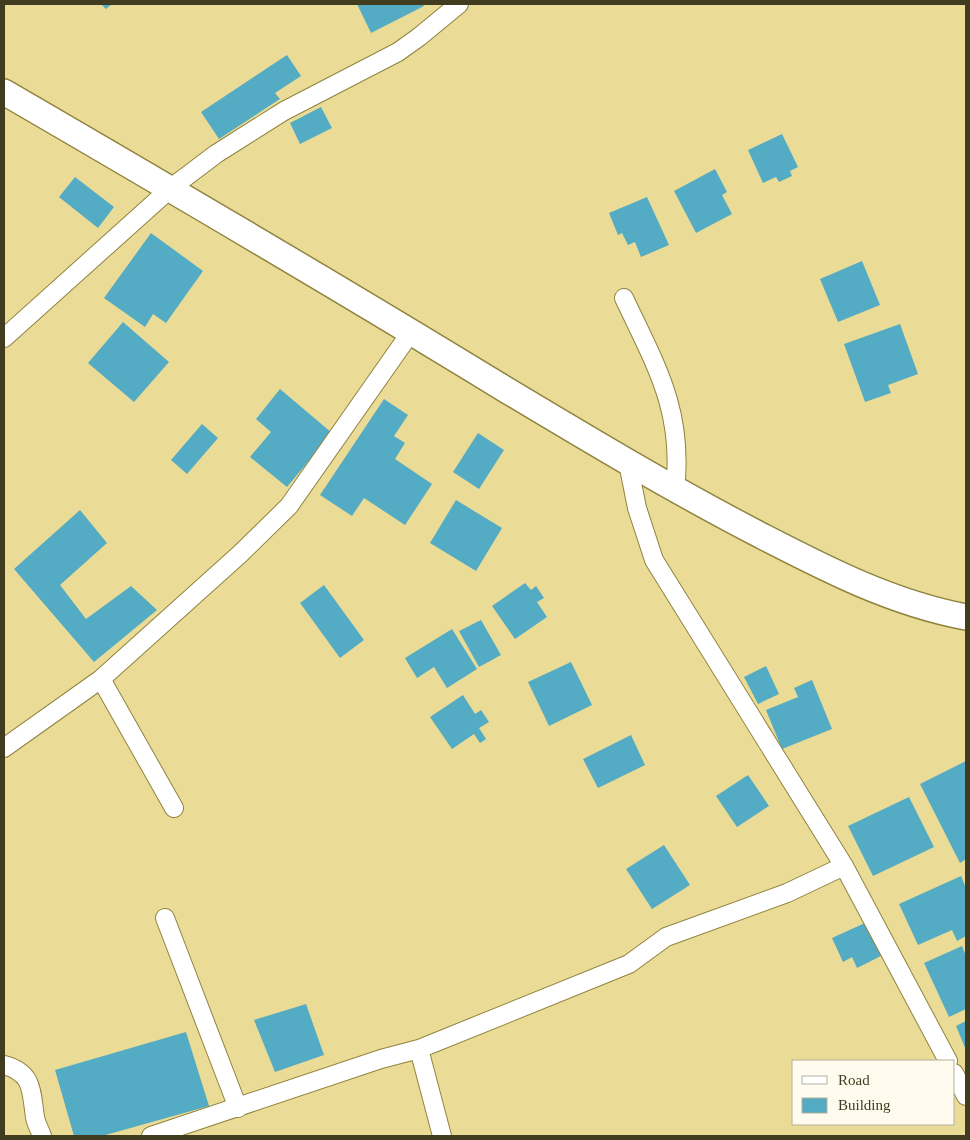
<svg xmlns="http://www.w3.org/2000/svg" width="970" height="1140" viewBox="0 0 970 1140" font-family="'Times New Roman',serif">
<rect width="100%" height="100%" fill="#eadc96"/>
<path fill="#54abc4" d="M101,4H112L106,9Z
M357,4H423L424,6L371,33Z
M287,55L301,76L275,93L280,99L219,139L201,112Z
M321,107L332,128L300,144L290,123Z
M782,134L798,167L790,171L792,176L779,182L776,177L763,183L748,150Z
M715,169L727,192L722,195L732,214L696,233L674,191Z
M75,177L114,207L98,228L59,197Z
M647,197L669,245L641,257L635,242L628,245L622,233L618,235L609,213Z
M151,233L203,271L166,323L153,314L145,327L104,298Z
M862,261L880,305L838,322L820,279Z
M123,322L169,362L134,402L88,363Z
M900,324L918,374L888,385L891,393L865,402L844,344Z
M280,389L332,433L287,487L250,457L271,432L256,419Z
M384,399L408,415L394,436L405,443L395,459L432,484L405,525L364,498L352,516L320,495Z
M202,424L218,438L187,474L171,460Z
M478,433L504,450L479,489L453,472Z
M456,500L502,528L476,571L430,543Z
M80,510L107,543L60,585L86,619L131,586L157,610L94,662L14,569Z
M525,583L531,590L536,586L544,598L537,602L547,617L515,639L492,606Z
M324,585L364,640L340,658L300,603Z
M481,620L501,655L479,667L459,631Z
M452,629L477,669L447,688L434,667L417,678L405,658Z
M571,662L592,705L549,726L528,682Z
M766,666L779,694L758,704L744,677Z
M812,680L832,729L782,749L766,710L798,697L794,688Z
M463,695L475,714L481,710L489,722L479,728L486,739L480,743L474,734L452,749L430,717Z
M631,735L645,765L598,788L583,759Z
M966,761V859L960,863L920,784Z
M748,775L769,806L737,827L716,796Z
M909,797L934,847L873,876L848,826Z
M664,845L690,885L652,909L626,869Z
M961,876L966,888V936L957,941L952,930L918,945L899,904Z
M867,922L883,955L857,968L852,957L843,962L832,938Z
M962,946L966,956V1009L949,1017L924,963Z
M306,1004L324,1055L275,1072L254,1020Z
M966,1021V1050L956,1026Z
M186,1032L209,1106L102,1136H74L55,1070Z"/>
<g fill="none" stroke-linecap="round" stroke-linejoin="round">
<g stroke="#90833f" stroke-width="20">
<path id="street" d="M624,298C656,366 684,411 675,490
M4,338L171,188L216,154L284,111L398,52L419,37L459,4
M101,679L174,808
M4,748L101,679L240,554L289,506L411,332
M844,866L948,1061
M165,918L238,1108
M4,1065C34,1073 31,1092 35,1117C36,1124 40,1130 42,1136
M954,1073L966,1096
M151,1136L381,1059L419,1049
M442,1136L419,1049L629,964L666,937L787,893L844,866L654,560L637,508L628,463"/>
</g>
<g stroke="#90833f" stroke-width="28">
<path id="secondary" d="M4,92C171,189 338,287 503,388C588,439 673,490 762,536C828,570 892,603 966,617"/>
</g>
<use href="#street" stroke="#fff" stroke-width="18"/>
<use href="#secondary" stroke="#fff" stroke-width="25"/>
</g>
<rect width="970" height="1140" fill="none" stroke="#413c1f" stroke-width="10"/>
<rect x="792" y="1060" width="162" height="65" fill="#fffcef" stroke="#b3af9c"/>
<rect x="802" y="1076" width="25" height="8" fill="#ffffff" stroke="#b3af9c"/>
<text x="838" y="1085" font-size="15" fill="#413c1f">Road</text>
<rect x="802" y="1098" width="25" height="15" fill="#54abc4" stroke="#b3af9c"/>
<text x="838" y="1110" font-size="15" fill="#413c1f">Building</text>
</svg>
